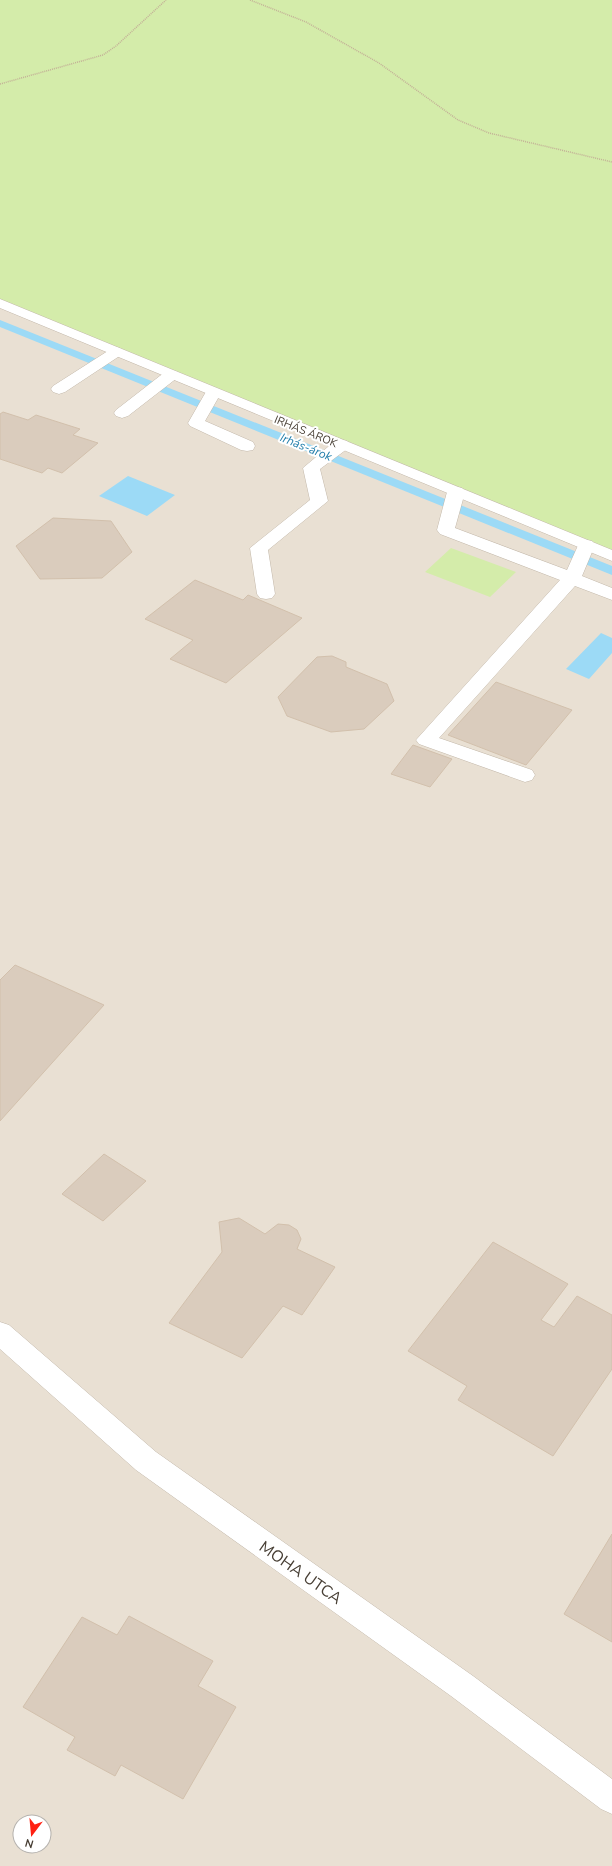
<svg xmlns="http://www.w3.org/2000/svg" width="612" height="1866" viewBox="0 0 612 1866" font-family="'Nunito Sans',sans-serif">
<rect width="100%" height="100%" fill="#f4eee5"/>
<path fill="#e9e0d3" fill-rule="evenodd" d="M0,303L612,556V1866H0ZM20,1822H44V1846H20Z"/>
<path fill="#d4ecaa" d="M0,0H612V556L0,303Z
M451,548L516,572L490,597L425,572Z"/>
<path fill="#9cdaf6" d="M128,476L175,495L147,516L99,496Z
M601,633L612,638V653L589,679L566,669Z"/>
<g fill="none" stroke-linecap="round" stroke-linejoin="round">
<path fill="#9cdaf6" fill-rule="evenodd" d="M0,320L612,566V575L0,327Z"/>
</g>
<path fill="#daccbd" stroke="#d2c0ac" d="M3,412L28,420L36,415L80,429L73,435L98,443L62,473L48,468L42,473L0,459V414Z
M53,518L111,521L132,552L102,578L40,579L16,546Z
M195,580L243,600L248,595L302,618L226,683L170,659L193,640L145,619Z
M332,656L346,662V667L387,684L394,701L364,729L331,732L287,716L278,697L317,657Z
M496,682L572,710L526,765L448,735Z
M413,745L452,759L430,787L391,774Z
M15,965L104,1005L0,1121V980Z
M104,1154L146,1181L103,1221L62,1194Z
M239,1218L265,1234L278,1224L289,1225L297,1230L301,1239L297,1249L335,1267L302,1315L283,1306L242,1358L169,1323L222,1252L219,1222Z
M493,1242L568,1284L541,1320L554,1327L577,1296L612,1315V1369L553,1456L458,1400L467,1386L408,1351Z
M612,1534V1642L564,1614Z
M129,1616L213,1661L198,1686L236,1707L183,1799L121,1765L115,1776L67,1750L75,1737L23,1707L82,1617L117,1635Z"/>
<g fill="none" stroke-linecap="round" stroke-linejoin="round">
<g stroke="#c3b8aa" stroke-width="1">
<path id="lane" d="M116,347L121,349L124,352L121,355L65,392L59,394L53,392L51,389L53,386L111,349Z
M171,370L177,372L179,375L177,378L128,416L122,418L116,416L114,413L116,410L165,372Z
M213,388L219,390L221,393L205,421L253,442L255,446L253,450L247,451L241,450L190,426L188,423L207,390Z
M341,440L347,441L349,445L347,449L320,469L328,501L268,550L275,594L272,598L266,599L260,598L257,594L250,548L310,500L303,468L335,441Z
M456,487L462,488L465,492L455,528L567,570L580,541L586,540L592,541L595,545L582,576L612,588V600L575,586L439,738L532,770L535,775L532,780L525,782L419,744L416,740L560,580L440,534L437,530L447,492L450,488Z"/>
</g>
<g stroke="#c3b8aa" stroke-width="1">
<path id="street" d="M0,299L612,550V561L0,308Z
M0,1322L9,1325L156,1452L473,1676L612,1779V1814L601,1809L451,1696L136,1470L0,1349Z"/>
</g>
<path stroke="#c3b097" stroke-width="1.5" stroke-dasharray="1 1" stroke-linecap="butt" d="M250,0L306,22L379,63L458,120L489,133L612,162
M0,84L103,55L116,46L166,0"/>
<use href="#lane" fill="#fff" fill-rule="evenodd"/>
<use href="#street" fill="#fff" fill-rule="evenodd"/>
</g>
<g text-anchor="middle" stroke-width="4" stroke-linejoin="round" paint-order="stroke">
<g font-size="11" fill="#473e34" stroke="#fff">
<text transform="translate(306 431) rotate(22)" y="4">IRHÁS ÁROK</text>
</g>
<g font-size="12" font-style="italic" fill="#227eab" stroke="#fff">
<text transform="translate(306 447) rotate(22)" y="4">Irhás-árok</text>
</g>
<g font-size="16" fill="#473e34" stroke="#fff">
<text transform="translate(301 1572) rotate(35)" y="6">MOHA UTCA</text>
</g>
</g>
<g transform="translate(32 1834) rotate(196)"><circle r="19" fill="#ffffff" stroke="#b5b2ae"/>
<path d="M0-3L7 15L0 10L-7 15Z" fill="#ff2012"/>
<text y="-6" font-size="11" font-weight="bold" text-anchor="middle" fill="#473e34">N</text>
</g>
</svg>
